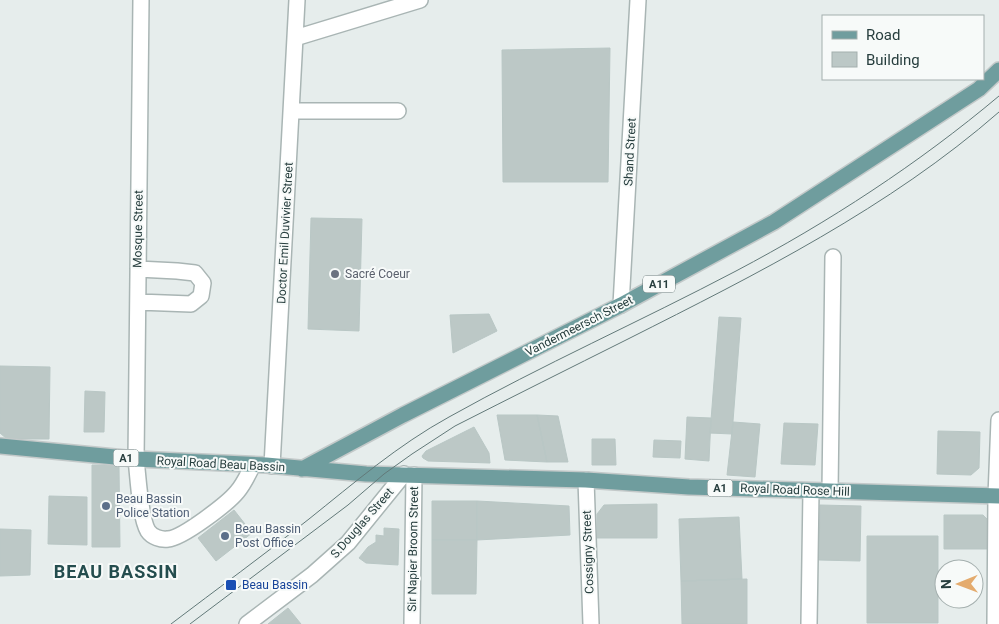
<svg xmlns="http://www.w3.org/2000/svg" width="999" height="624" viewBox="0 0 999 624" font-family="Roboto,sans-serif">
<rect width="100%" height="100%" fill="#e6edec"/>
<path fill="#bcc8c6" stroke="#b9c7c5" d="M610,48L608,182H503L502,50Z
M311,218L362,219L359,331L308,329Z
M489,314L497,331L453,353L450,315Z
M719,317L741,318L732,434L710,433Z
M0,366L50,367L49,439H7L0,433Z
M85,391L105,392L104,432H84Z
M497,415H537L547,462L505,460Z
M537,415L558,416L568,462H547Z
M687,417L711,418L709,461L685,459Z
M733,422L760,424L755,477L727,475Z
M784,423L818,424L815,465L781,464Z
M474,427L489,453L490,463L428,461L423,458L422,456L426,451Z
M938,431L980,432L979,468L971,475L937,474Z
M592,439H615L616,465H592Z
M654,440L681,441L680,458L653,457Z
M92,465H119L120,547H92Z
M49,496L87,497V545L48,544Z
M432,501H477V540H432Z
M477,501L569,506L570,535L477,540Z
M657,504V538H597V514L604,505Z
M820,505L861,506L860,561L819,560Z
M234,510L252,533L216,561L198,538Z
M944,515H983L991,523V549H944Z
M739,517L742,579L681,581L679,519Z
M384,528L399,529L398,565L366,563L359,558L368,547L376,542V535L384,536Z
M0,529L31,530L30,575L0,576Z
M867,536H938V623H867Z
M432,540H477L476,594H432Z
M747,579V624H682L681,581Z
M288,608L301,624H268Z"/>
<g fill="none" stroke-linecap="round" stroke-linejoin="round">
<g stroke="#a9b5b4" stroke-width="18">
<path id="minor" d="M141,0L136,459C138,475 140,518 148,531C152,537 161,540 168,539C183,538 228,503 237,492C244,484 248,474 253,465
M295,38L420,0
M291,111H398
M138,302L191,304L201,296L203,283L195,273L177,271L138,269
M621,305L638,0
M272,466L297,0
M586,480L591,624
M830,491L833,257
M247,624L312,575L348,543L404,474
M412,624L414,475
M809,624L811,491
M995,624L996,496L999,420"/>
</g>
<g stroke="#c3c9c9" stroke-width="18">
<path id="major" d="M0,446L136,459L266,465L366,474L586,480L689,487L999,496
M302,469L403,415L621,305L774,222L979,89L999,70"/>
</g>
<use href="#minor" stroke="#fff" stroke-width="15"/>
<use href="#major" stroke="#6f9d9e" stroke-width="15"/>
<path stroke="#627979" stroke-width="1" d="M171,624C217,589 264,555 309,519C354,483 398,445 449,417C542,365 641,321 736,271C829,222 918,164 999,96
M190,624L348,505L384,474L412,454L455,426C512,397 570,368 628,339C757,274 889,208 999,112"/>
</g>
<circle fill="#6b7280" stroke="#f7faf9" stroke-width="2" cx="335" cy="274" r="5"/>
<g fill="#5c6f8a" stroke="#f7faf9" stroke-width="2">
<circle cx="106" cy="506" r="5"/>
<circle cx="225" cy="536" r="5"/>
</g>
<rect fill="#1a4fb4" stroke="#f7faf9" stroke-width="2" x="225" y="579" width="12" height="12" rx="2.5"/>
<g text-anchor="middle" stroke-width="4" stroke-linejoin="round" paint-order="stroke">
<g fill="#f7faf9" stroke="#657676" stroke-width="1">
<rect x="643" y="275.5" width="32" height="17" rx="4"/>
<rect x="113.5" y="449.5" width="25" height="17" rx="4"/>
<rect x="707.5" y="479.5" width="25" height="17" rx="4"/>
</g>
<g font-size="11" font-weight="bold" fill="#273e3e">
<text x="659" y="288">A11</text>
<text x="126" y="462">A1</text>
<text x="720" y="492">A1</text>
</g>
<g font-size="12" fill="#273e3e" stroke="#f7faf9">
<text transform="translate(630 152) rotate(-87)" y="4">Shand Street</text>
<text transform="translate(138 229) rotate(-89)" y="4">Mosque Street</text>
<text transform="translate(285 233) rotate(-87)" y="4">Doctor Emil Duvivier Street</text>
<text transform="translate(579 326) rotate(-27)" y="4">Vandermeersch Street</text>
<text transform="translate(221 464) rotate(3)" y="4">Royal Road Beau Bassin</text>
<text transform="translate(795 490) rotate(2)" y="4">Royal Road Rose Hill</text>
<text transform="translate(362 523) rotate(-49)" y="4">S.Douglas Street</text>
<text transform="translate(413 549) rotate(-89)" y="4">Sir Napier Broom Street</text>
<text transform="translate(588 552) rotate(-92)" y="4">Cossigny Street</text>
</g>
<g font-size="12" fill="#5b616d" stroke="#f7faf9" text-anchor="start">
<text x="345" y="278">Sacré Coeur</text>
</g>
<g font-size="12" fill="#4e5e75" stroke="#f7faf9" text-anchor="start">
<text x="116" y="503">Beau Bassin<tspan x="116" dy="14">Police Station</tspan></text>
<text x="235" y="533">Beau Bassin<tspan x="235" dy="14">Post Office</tspan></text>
</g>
<g font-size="12" fill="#164399" stroke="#f7faf9" text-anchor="start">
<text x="242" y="589">Beau Bassin</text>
</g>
<g font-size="18" font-weight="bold" letter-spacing="1" fill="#244d4e" stroke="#f7faf9">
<text x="116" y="578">BEAU BASSIN</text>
</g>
</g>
<rect x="822" y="15" width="162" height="65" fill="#f7faf9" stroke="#a4afae"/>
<rect x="832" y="31" width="25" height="8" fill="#6f9d9e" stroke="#a4afae"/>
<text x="866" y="40" font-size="15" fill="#273e3e">Road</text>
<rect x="832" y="52" width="25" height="15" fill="#bcc8c6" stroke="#a4afae"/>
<text x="866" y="65" font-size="15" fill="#273e3e">Building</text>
<g transform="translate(959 584) rotate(269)"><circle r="24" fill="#f7faf9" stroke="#a4afae"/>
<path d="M0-4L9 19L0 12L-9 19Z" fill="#e4ab6e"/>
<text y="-8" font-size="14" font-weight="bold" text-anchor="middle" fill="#273e3e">N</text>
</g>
</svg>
